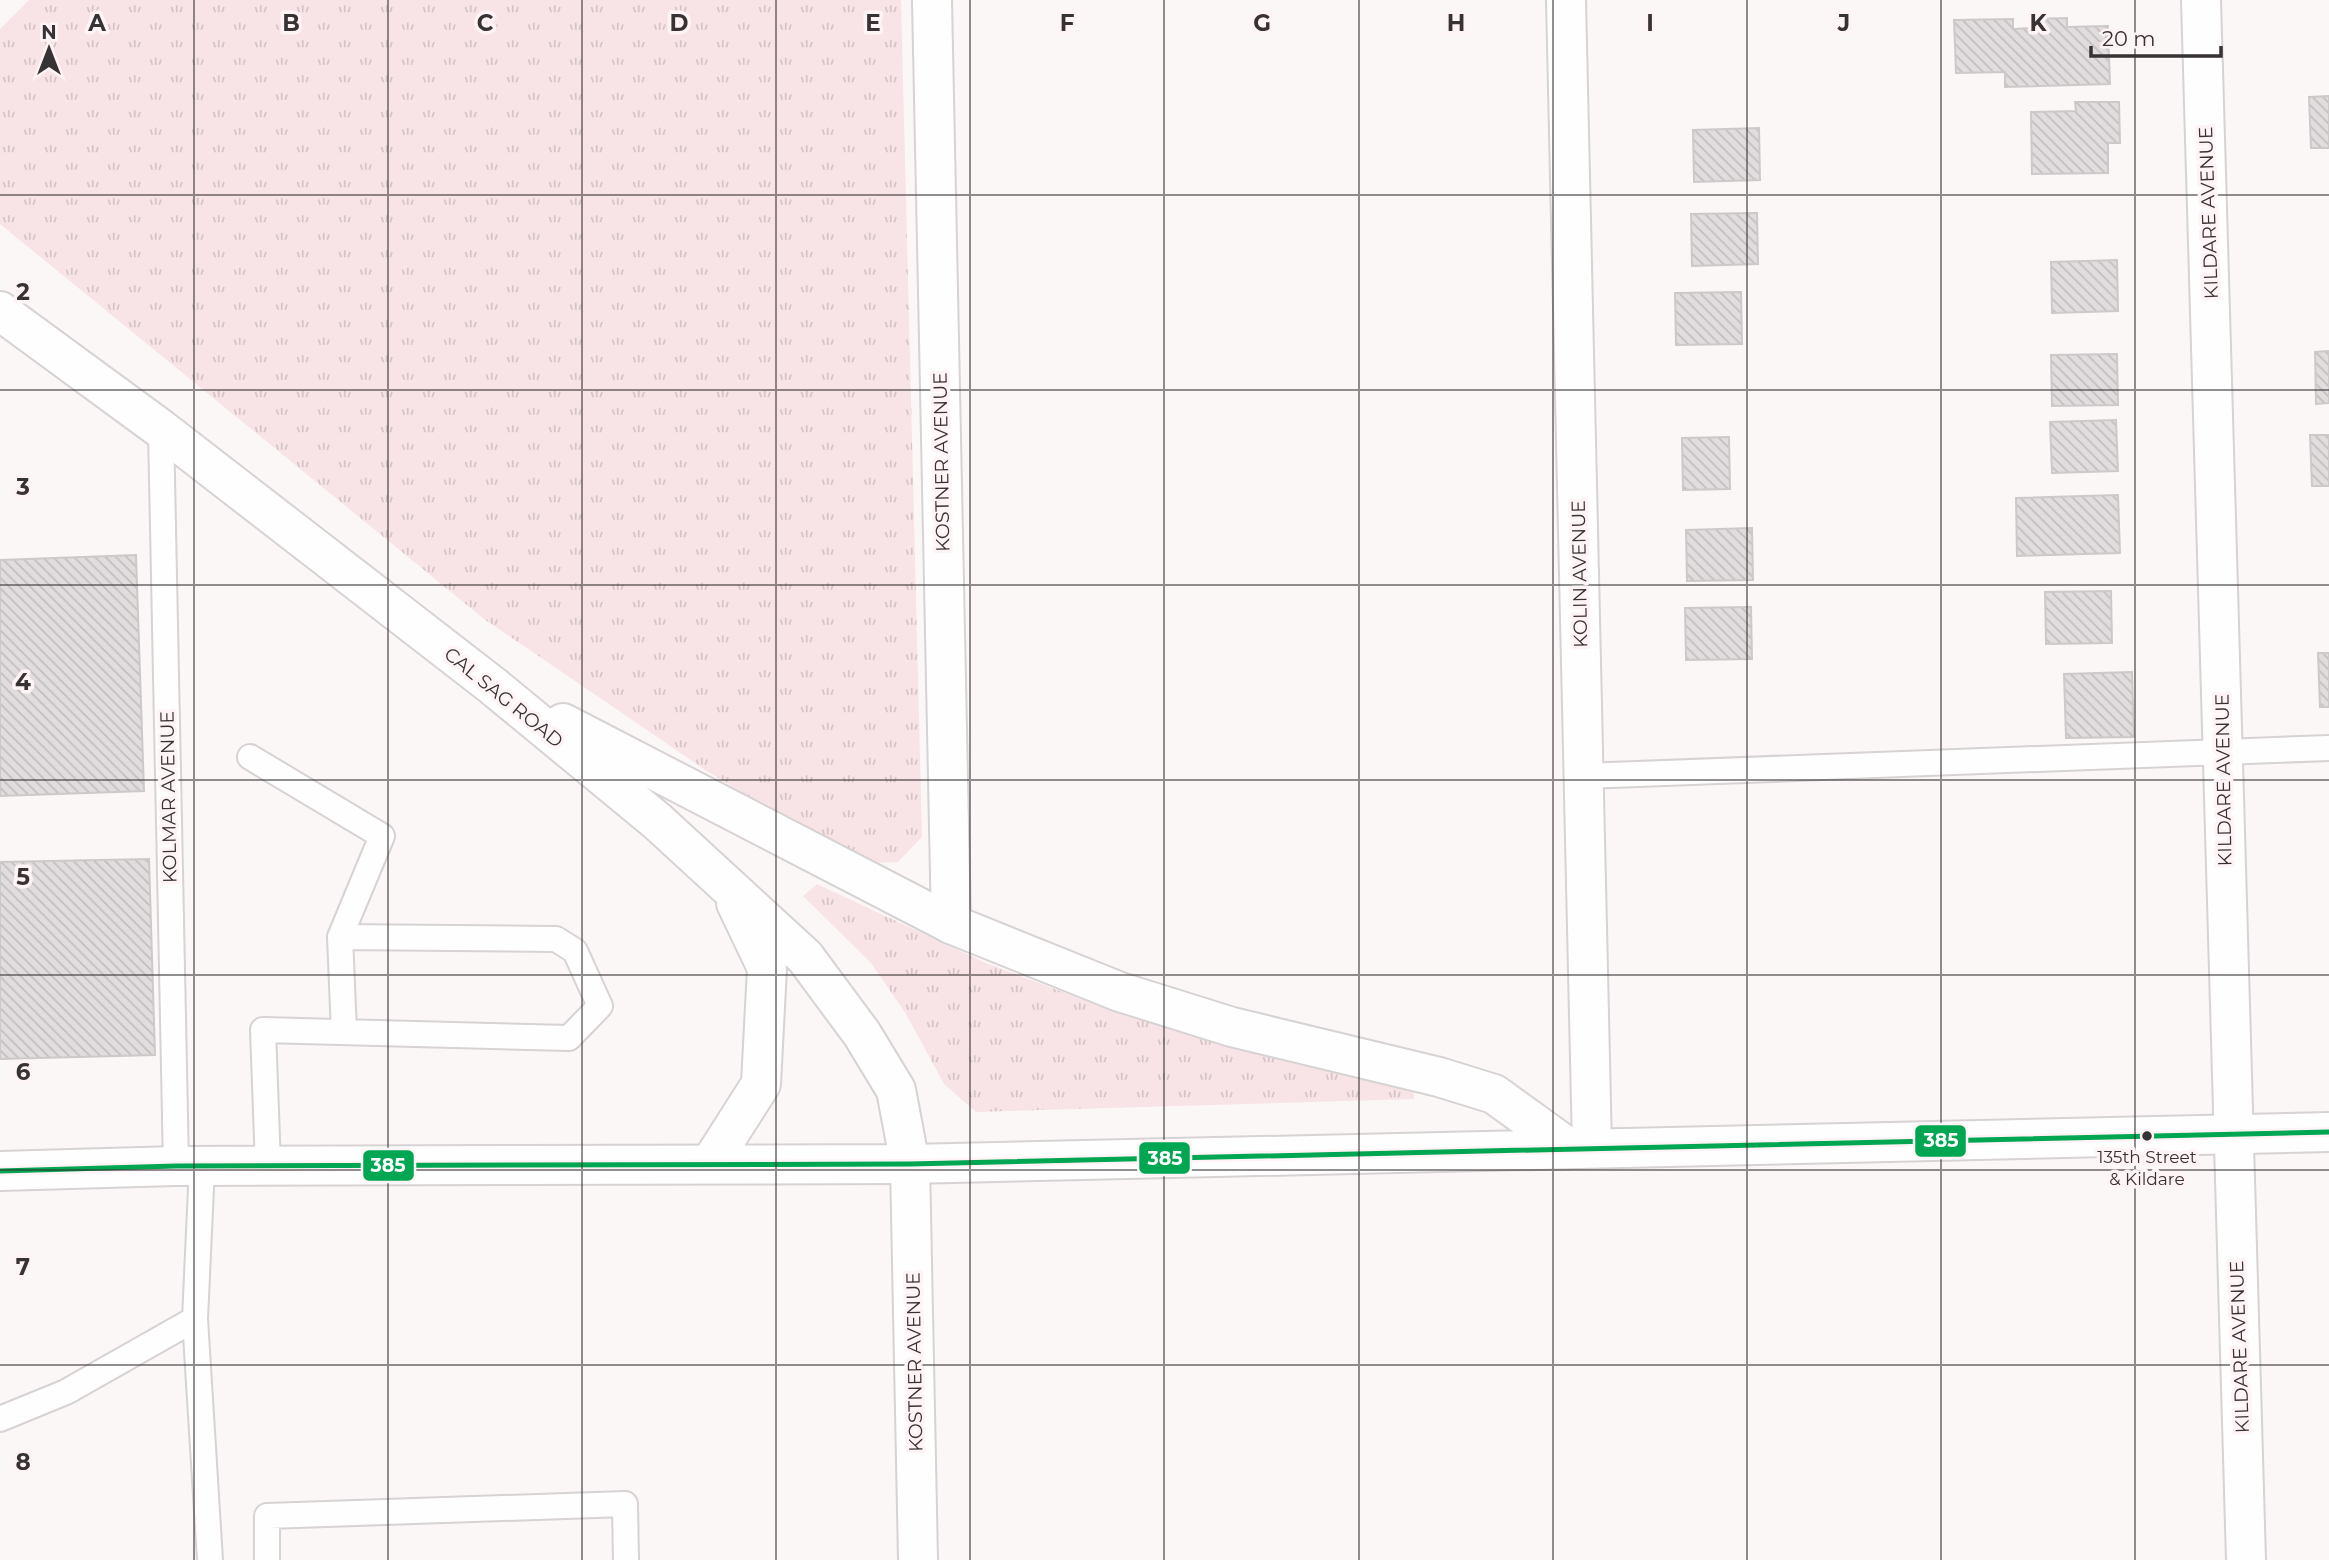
<svg xmlns="http://www.w3.org/2000/svg" width="2329" height="1560" viewBox="0 0 2329 1560" font-family="Montserrat,sans-serif">
<defs>
<pattern id="grass-tufts" width="24" height="20" patternUnits="userSpaceOnUse" patternTransform="scale(1.75)"><rect width="24" height="20" fill="#f8e4e6"/><path d="M3 7l-1-3M5 7V3M7 7l1-3M15 17l-1-3M17 17v-4M19 17l1-3" fill="none" stroke="#d5c4c6"/></pattern>
<pattern id="building-back-hatch" width="6" height="6" patternUnits="userSpaceOnUse" patternTransform="scale(1.75)"><rect width="6" height="6" fill="#e1dcdd"/><path d="M-1 5l2 2M0 0l6 6M5-1l2 2" fill="none" stroke="#c2bdbe"/></pattern>
</defs>
<rect width="100%" height="100%" fill="#fcf7f7"/>
<path fill="url(#grass-tufts)" d="M29,0H901L922,837L898,862L871,863L787,821L704,769L484,619L0,224V29Z
M817,884L986,963L1126,1016L1259,1051L1413,1083L1414,1099L976,1112L944,1084L906,1014L871,963L803,896Z"/>
<path fill="url(#building-back-hatch)" stroke="#cdc9c9" stroke-width="2" d="M2067,18V27L2108,26L2110,84L2005,87V72L1956,73L1954,20L2013,19V29L2033,28V19Z
M2329,96V148H2311L2309,97Z
M2075,102H2119L2120,143H2108V173L2032,174L2031,112L2076,111Z
M1759,128L1760,180L1694,182L1693,130Z
M1757,213L1758,264L1692,266L1691,214Z
M2117,260L2118,311L2052,313L2051,262Z
M1741,292L1742,344L1676,345L1675,293Z
M2329,351V403L2316,404L2315,352Z
M2117,354L2118,405L2052,406L2051,355Z
M2116,420L2118,471L2052,473L2050,422Z
M2310,435H2329V486H2312Z
M1729,437L1730,489L1683,490L1682,438Z
M2118,495L2120,553L2017,556L2016,498Z
M1752,528L1753,580L1687,581L1686,530Z
M136,555L144,791L0,796V560Z
M2111,591L2112,643L2046,644L2045,592Z
M1751,607L1752,659L1686,660L1685,608Z
M2318,653H2329V707H2320Z
M2132,672L2134,737L2066,738L2064,674Z
M149,859L155,1055L0,1059V862Z"/>
<g fill="none" stroke-linecap="round" stroke-linejoin="round">
<g stroke="#d7d2d3" stroke-width="28">
<path id="service" d="M161,429L176,1166
M250,757L382,836L340,937L556,939L575,951L600,1006L569,1038L263,1030L268,1166
M1584,776L2329,748
M340,937L344,1032
M202,1166L195,1319L210,1560
M0,1419L66,1392L195,1319
M267,1560V1516L625,1504L626,1560"/>
</g>
<g stroke="#d7d2d3" stroke-width="42">
<path id="minor" d="M932,0L951,924
M1566,0L1592,1148
M2201,0L2246,1560
M910,1164L918,1560"/>
</g>
<g stroke="#d7d2d3" stroke-width="42">
<path id="tertiary" d="M0,311L161,429L493,686L657,821L805,957L862,1034L896,1090L910,1164
M563,723L951,924L1120,992L1232,1027L1439,1077L1494,1094L1570,1149
M710,1164L761,1084L767,968L736,903
M0,1171L176,1166L910,1164L2329,1132"/>
</g>
<use href="#service" stroke="#fffefe" stroke-width="24"/>
<use href="#minor" stroke="#fffefe" stroke-width="38"/>
<use href="#tertiary" stroke="#fffefe" stroke-width="38"/>
<g stroke="#fff4f5" stroke-width="10">
<path id="bus-1" d="M0,1171L176,1166L910,1164L2329,1132"/>
</g>
<use href="#bus-1" stroke="#00a651" stroke-width="5"/>
</g>
<path fill="none" stroke="#373233" stroke-width="2" stroke-opacity="0.55" d="M194,0V1560M388,0V1560M582,0V1560M776,0V1560M970,0V1560M1164,0V1560M1359,0V1560M1553,0V1560M1747,0V1560M1941,0V1560M2135,0V1560M0,195H2329M0,390H2329M0,585H2329M0,780H2329M0,975H2329M0,1170H2329M0,1365H2329"/>
<circle fill="#373233" stroke="#fff4f5" stroke-width="2.5" cx="2147" cy="1136" r="6"/>
<g text-anchor="middle" stroke-width="7" stroke-linejoin="round" paint-order="stroke">
<g font-size="17" fill="#373233" stroke="#fff4f5">
<text x="2147" y="1163">135th Street<tspan x="2147" dy="22">&amp; Kildare</tspan></text>
</g>
<g font-size="19" fill="#373233" stroke="#fff4f5">
<text transform="translate(2208 213) rotate(-92)" y="7">KILDARE AVENUE</text>
<text transform="translate(941 462) rotate(-91)" y="7">KOSTNER AVENUE</text>
<text transform="translate(1579 574) rotate(-91)" y="7">KOLIN AVENUE</text>
<text transform="translate(504 697) rotate(39)" y="7">CAL SAG ROAD</text>
<text transform="translate(2223 780) rotate(-91)" y="7">KILDARE AVENUE</text>
<text transform="translate(168 797) rotate(-91)" y="7">KOLMAR AVENUE</text>
<text transform="translate(2239 1347) rotate(-92)" y="7">KILDARE AVENUE</text>
<text transform="translate(914 1362) rotate(-91)" y="7">KOSTNER AVENUE</text>
</g>
</g>
<g font-size="23" text-anchor="middle" font-weight="bold" fill="#373233" stroke="#fff4f5" stroke-width="7" stroke-linejoin="round" paint-order="stroke">
<text x="97" y="31">A</text>
<text x="291" y="31">B</text>
<text x="485" y="31">C</text>
<text x="679" y="31">D</text>
<text x="873" y="31">E</text>
<text x="1067" y="31">F</text>
<text x="1262" y="31">G</text>
<text x="1456" y="31">H</text>
<text x="1650" y="31">I</text>
<text x="1844" y="31">J</text>
<text x="2038" y="31">K</text>
<text x="23" y="300">2</text>
<text x="23" y="495">3</text>
<text x="23" y="690">4</text>
<text x="23" y="885">5</text>
<text x="23" y="1080">6</text>
<text x="23" y="1275">7</text>
<text x="23" y="1470">8</text>
</g>
<g stroke="#fff4f5" stroke-width="2.5">
<rect x="1914" y="1124" width="53" height="34" rx="7" fill="#00a651"/>
<rect x="1138" y="1141" width="53" height="34" rx="7" fill="#00a651"/>
<rect x="362" y="1149" width="53" height="33" rx="7" fill="#00a651"/>
</g>
<g font-size="19" text-anchor="middle" font-weight="bold" fill="#fff">
<text x="1941" y="1147">385</text>
<text x="1165" y="1165">385</text>
<text x="388" y="1172">385</text>
</g>
<g transform="translate(49 49)" stroke="#fff4f5" stroke-width="5" paint-order="stroke">
<path d="M0-5L12 26L0 18L-12 26Z" fill="#373233"/>
<text y="-10" font-size="19" font-weight="bold" text-anchor="middle" fill="#373233">N</text>
</g>
<path d="M2091 46v10h130v-10" fill="none" stroke="#373233" stroke-width="3.5"/>
<text x="2102" y="46" font-size="21" fill="#373233" stroke="#fff4f5" stroke-width="5" paint-order="stroke">20 m</text>
</svg>
